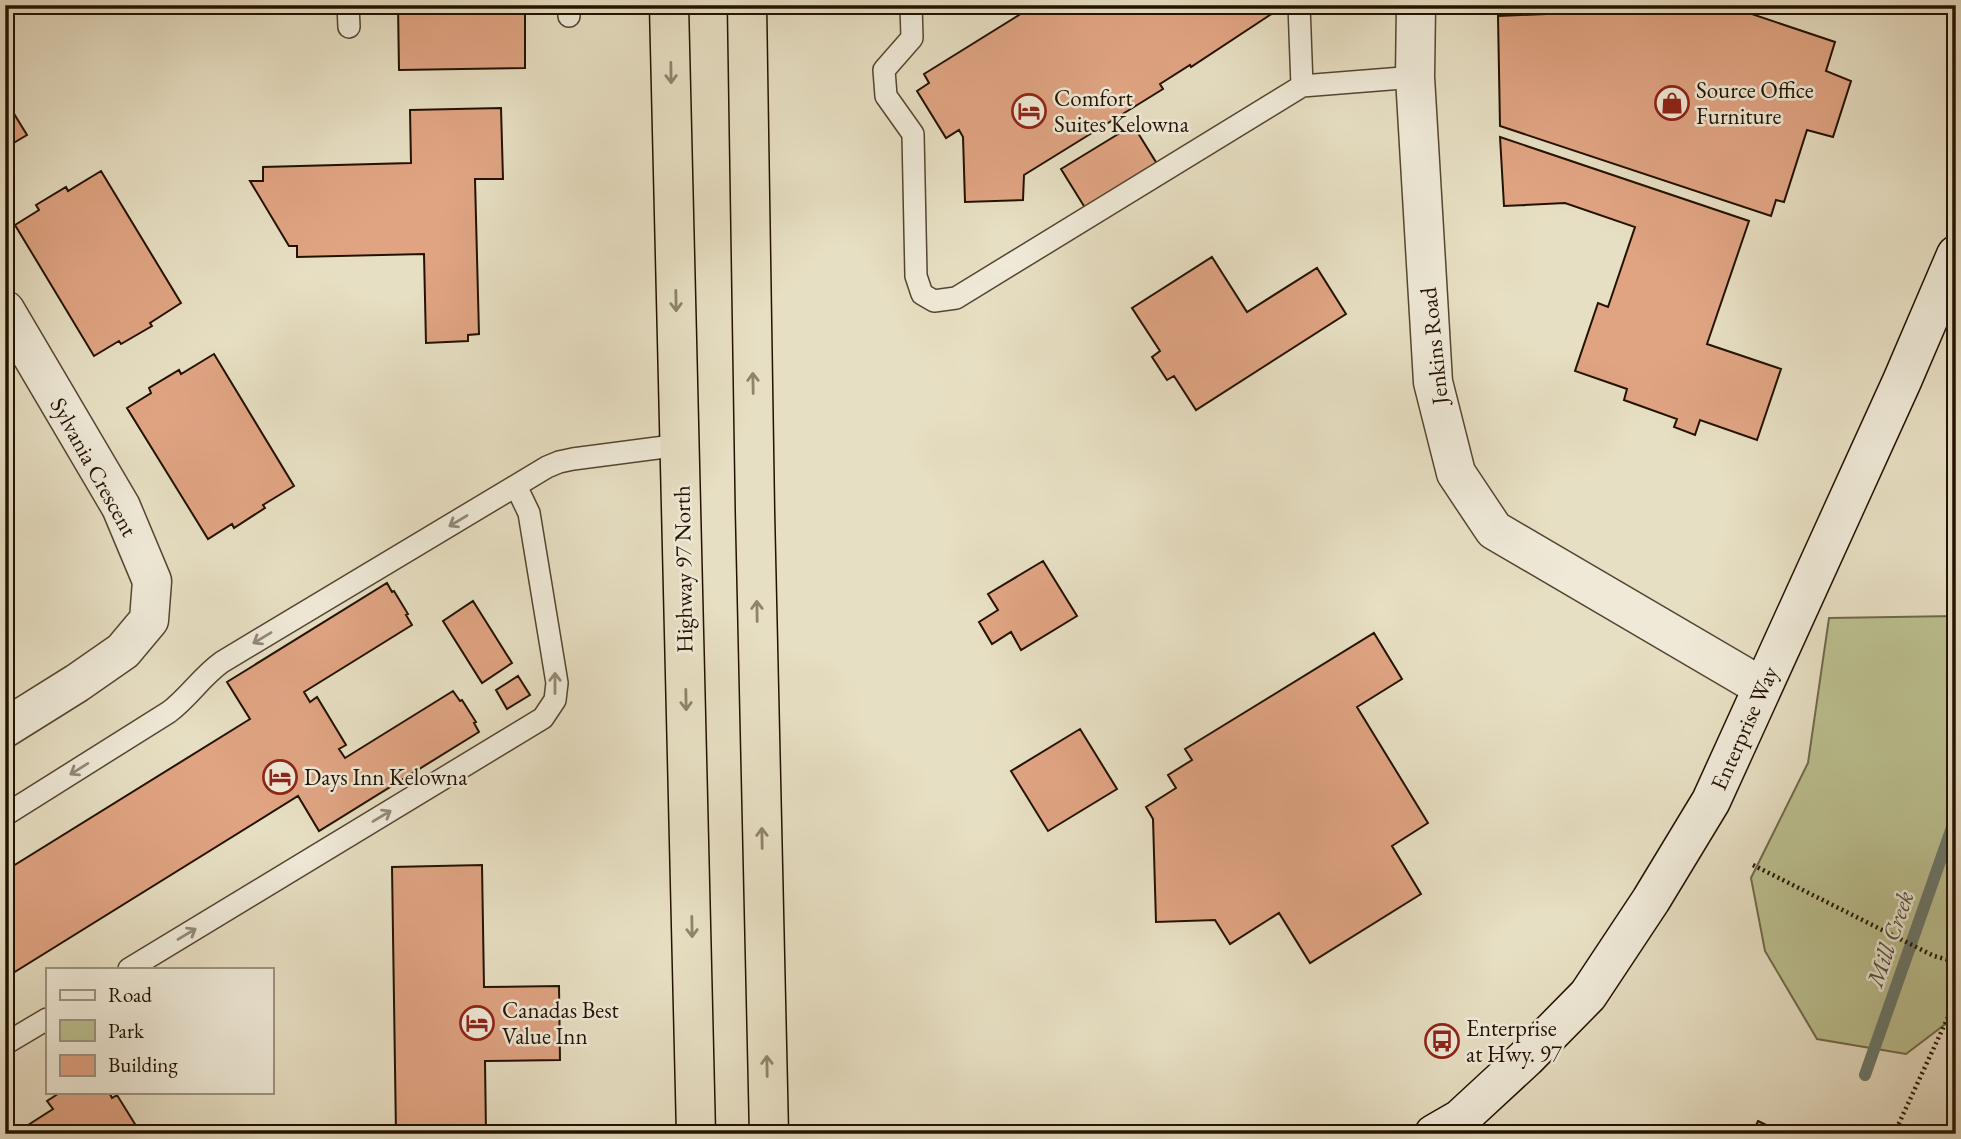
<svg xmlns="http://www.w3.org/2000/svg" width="1961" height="1139" viewBox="0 0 1961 1139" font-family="'EB Garamond',serif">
<rect width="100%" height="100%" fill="#e7dfc3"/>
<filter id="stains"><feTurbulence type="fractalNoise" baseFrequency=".00286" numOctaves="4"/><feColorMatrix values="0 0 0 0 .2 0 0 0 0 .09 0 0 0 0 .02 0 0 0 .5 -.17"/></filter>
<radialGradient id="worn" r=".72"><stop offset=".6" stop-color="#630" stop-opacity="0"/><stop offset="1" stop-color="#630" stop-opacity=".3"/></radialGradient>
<path fill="#bbc090" stroke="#6f6948" stroke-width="2" d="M1956,616V1016L1906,1054L1817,1039L1765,951L1751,878L1808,763L1829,618Z"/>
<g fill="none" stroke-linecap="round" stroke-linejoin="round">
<path stroke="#69786d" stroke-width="12" d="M1865,1075L1956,816"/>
</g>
<path fill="#e0a483" stroke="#231200" stroke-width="2" d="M398,5H525V68L399,70Z
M1035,5H1273L1276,11L1191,67L1190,65L1160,84L1163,89L1024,175L1023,200L965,202L963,137L959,130L946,138L917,91L929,83L924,74Z
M1035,5H1273L1276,11L1191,67L1190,65L1160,84L1163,89L1024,175L1023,200L965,202L963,137L959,130L946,138L917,91L929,83L924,74Z
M1549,5H1725L1835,42L1826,71L1851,81L1833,137L1807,130L1784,202L1776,200L1771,216L1500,126L1498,16L1546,14Z
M5,99L27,135L5,148Z
M501,108L503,179H475L479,334L468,335V341L426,343L424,254L297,257V246H289L250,181H263V167L411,163L410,110Z
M1133,125L1159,167L1087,211L1061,169Z
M1500,137L1749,221L1707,344L1781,369L1757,440L1700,420L1695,435L1674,427L1677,419L1624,400L1627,389L1575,371L1598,303L1608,307L1635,227L1565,203L1504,206Z
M101,171L181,303L150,323L152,326L121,344L119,341L94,356L15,225L39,210L36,205L66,187L68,191Z
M1212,257L1247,312L1317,268L1346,314L1196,410L1174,376L1167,380L1152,357L1160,351L1132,308Z
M214,354L294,486L263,505L265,508L234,528L232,524L208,539L127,408L151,393L149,388L179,370L181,374Z
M1043,561L1077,616L1021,650L1011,632L992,644L979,622L998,610L988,594Z
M387,583L392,592L394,591L408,614L406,615L412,625L304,692L310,702L317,697L346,745L339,749L345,758L453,691L460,701L462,700L476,722L474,723L479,732L319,831L298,796L5,978V871L250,719L227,682Z
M473,601L512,663L482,683L443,621Z
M1374,633L1402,679L1357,707L1428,823L1392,846L1421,894L1310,963L1279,913L1230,944L1215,920L1156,922L1153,819L1146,807L1176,788L1168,775L1192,760L1185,749Z
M518,676L530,695L507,709L496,690Z
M1080,729L1117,789L1048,831L1011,771Z
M482,865L484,987L559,986L560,1060L485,1061L486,1134H396L392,867Z
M61,1092H109L112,1098L117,1095L138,1129L134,1132L135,1134H14L53,1109L47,1101Z
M1758,1121L1785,1134H1752Z"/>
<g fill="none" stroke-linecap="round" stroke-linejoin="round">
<g stroke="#544531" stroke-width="24">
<path id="lane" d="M348,5L349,27
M569,5V16
M911,5L912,38L884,70L886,96L913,134L916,276L922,294L934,301L956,298L1302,86L1415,77
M1299,5L1302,86
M5,815L169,712C189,697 202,676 222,662L547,467L559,462L573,459L680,445
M129,969L543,718L555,700L557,683L529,513L516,486
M5,1044L47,1019"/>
</g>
<g stroke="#544531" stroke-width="41">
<path id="street" d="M1416,5L1415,77L1433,382L1456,473L1494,530L1762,687
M5,310L121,507L152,581L149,620L123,651L77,683L5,728"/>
</g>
<g stroke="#231200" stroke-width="41">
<path id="secondary" d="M1434,1134L1460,1119L1526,1058L1588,995L1651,900L1711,801L1902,381L1956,255"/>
</g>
<g stroke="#231200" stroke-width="41">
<path id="highway" d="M669,5L696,1134
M747,5L755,511L769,1134"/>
</g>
<path stroke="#231200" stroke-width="4.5" stroke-dasharray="2 3.5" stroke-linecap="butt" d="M1753,865L1934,956L1956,962
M1894,1134L1956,1000"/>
<use href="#lane" stroke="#efead8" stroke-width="21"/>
<use href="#street" stroke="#efead8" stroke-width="38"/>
<use href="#secondary" stroke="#efead8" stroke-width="38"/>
<use href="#highway" stroke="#e7dfc3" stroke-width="38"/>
</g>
<defs><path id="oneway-shaft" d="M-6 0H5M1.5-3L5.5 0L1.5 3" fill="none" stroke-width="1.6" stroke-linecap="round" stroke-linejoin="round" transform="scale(1.75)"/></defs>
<g stroke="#8f836b">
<use href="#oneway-shaft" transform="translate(671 73) rotate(89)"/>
<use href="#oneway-shaft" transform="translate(676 301) rotate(89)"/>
<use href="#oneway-shaft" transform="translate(753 383) rotate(-91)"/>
<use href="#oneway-shaft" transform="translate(757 611) rotate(-91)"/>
<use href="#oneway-shaft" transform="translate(686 700) rotate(89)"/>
<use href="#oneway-shaft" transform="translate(762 838) rotate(-91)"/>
<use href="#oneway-shaft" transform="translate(692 927) rotate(89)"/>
<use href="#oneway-shaft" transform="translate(767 1066) rotate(-91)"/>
</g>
<g stroke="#938977">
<use href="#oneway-shaft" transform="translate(458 521) rotate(149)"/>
<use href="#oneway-shaft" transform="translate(262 638) rotate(149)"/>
<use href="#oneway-shaft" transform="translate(555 683) rotate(-90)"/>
<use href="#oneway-shaft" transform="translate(79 769) rotate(148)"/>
<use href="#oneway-shaft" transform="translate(382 816) rotate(-31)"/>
<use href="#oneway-shaft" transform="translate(187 934) rotate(-31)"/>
</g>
<defs>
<g id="shop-ring" transform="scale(1.75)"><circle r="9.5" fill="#efead8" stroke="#8f2418" stroke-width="1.5"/><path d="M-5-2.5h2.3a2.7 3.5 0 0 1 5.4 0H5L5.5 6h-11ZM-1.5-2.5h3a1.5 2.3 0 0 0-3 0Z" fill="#8f2418"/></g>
<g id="hotel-ring" transform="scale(1.75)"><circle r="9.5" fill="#efead8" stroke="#8f2418" stroke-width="1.5"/><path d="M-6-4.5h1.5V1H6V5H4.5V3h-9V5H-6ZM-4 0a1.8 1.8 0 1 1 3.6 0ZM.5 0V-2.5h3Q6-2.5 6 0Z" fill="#8f2418"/></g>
<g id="bus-ring" transform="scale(1.75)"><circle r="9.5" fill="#efead8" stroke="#8f2418" stroke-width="1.5"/><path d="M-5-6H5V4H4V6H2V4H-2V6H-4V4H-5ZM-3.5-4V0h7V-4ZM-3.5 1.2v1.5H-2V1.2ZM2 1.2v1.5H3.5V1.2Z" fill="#8f2418"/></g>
</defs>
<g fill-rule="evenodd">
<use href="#shop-ring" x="1672" y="103"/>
<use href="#hotel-ring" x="1029" y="111"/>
<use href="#hotel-ring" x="280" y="777"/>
<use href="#hotel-ring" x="477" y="1023"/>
<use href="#bus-ring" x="1442" y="1041"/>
</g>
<g text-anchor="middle" stroke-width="5" stroke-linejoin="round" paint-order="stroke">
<g font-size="23" fill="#231200" stroke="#efead8" text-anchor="start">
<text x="1696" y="98">Source Office<tspan x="1696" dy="26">Furniture</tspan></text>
<text x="1054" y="106">Comfort<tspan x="1054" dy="26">Suites Kelowna</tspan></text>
<text x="304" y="785">Days Inn Kelowna</text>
<text x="502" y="1018">Canadas Best<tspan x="502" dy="26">Value Inn</tspan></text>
<text x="1466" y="1036">Enterprise<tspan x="1466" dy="26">at Hwy. 97</tspan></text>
</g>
<g font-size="23" fill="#231200" stroke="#efead8">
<text transform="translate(1434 346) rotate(-96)" y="8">Jenkins Road</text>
<text transform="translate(94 467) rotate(61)" y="8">Sylvania Crescent</text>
<text transform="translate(683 569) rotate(-91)" y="8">Highway 97 North</text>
<text transform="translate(1744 728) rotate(-66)" y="8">Enterprise Way</text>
</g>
<g font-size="24" font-style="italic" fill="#4c4e3f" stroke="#efead8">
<text transform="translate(1890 939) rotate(-71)" y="8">Mill Creek</text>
</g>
</g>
<rect width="1961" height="1139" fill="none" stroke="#e7dfc3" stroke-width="28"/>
<rect x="7" y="7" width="1947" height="1125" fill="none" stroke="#231200" stroke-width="3.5"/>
<rect x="14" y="14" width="1933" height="1111" fill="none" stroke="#231200" stroke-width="2"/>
<rect x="46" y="968" width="228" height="126" fill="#efead8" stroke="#9d9482" stroke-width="2"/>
<rect x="60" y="990" width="35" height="10" fill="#efead8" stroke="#9d9482" stroke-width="2"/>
<text x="108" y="1002" font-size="21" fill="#231200">Road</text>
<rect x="60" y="1020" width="35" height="21" fill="#bbc090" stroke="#9d9482" stroke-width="2"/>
<text x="108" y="1038" font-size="21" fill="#231200">Park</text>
<rect x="60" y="1055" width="35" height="21" fill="#e0a483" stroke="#9d9482" stroke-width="2"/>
<text x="108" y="1072" font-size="21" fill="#231200">Building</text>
<rect width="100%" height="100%" filter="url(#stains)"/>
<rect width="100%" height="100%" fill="url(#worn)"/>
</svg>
